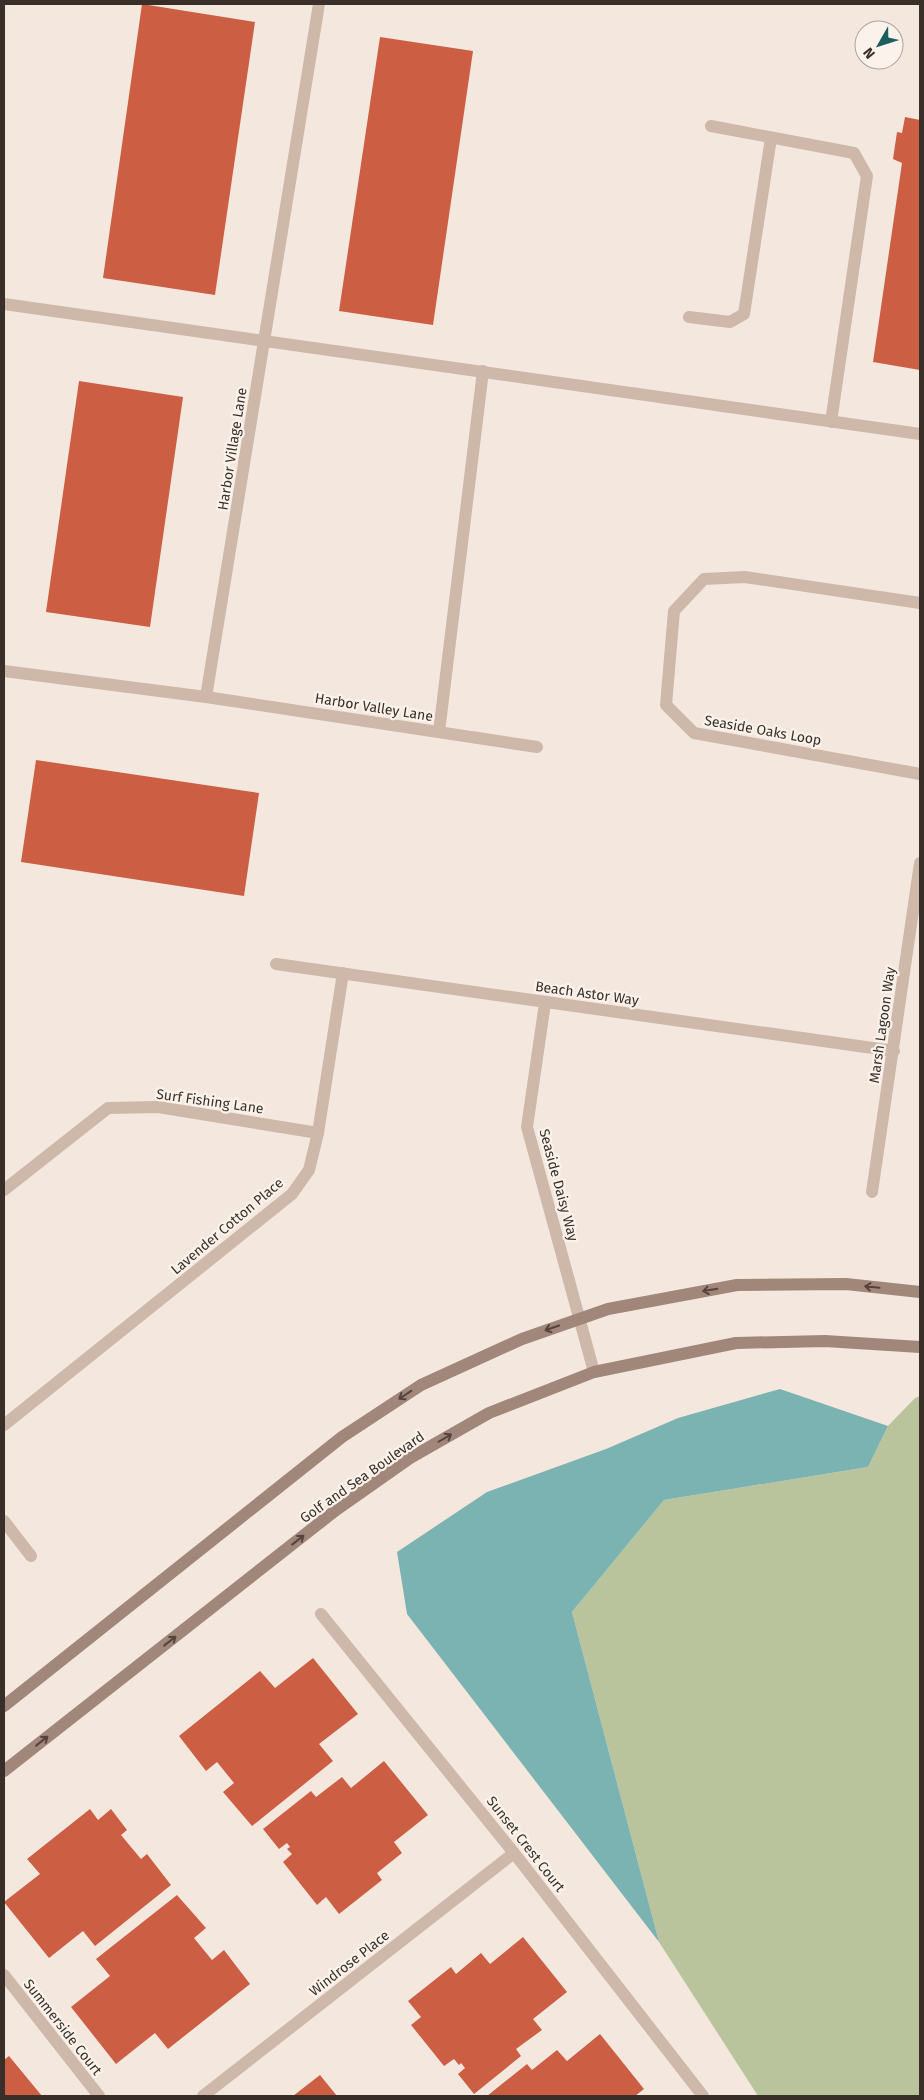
<svg xmlns="http://www.w3.org/2000/svg" width="924" height="2100" viewBox="0 0 924 2100" font-family="'Fira Sans',sans-serif">
<rect width="100%" height="100%" fill="#f4e8de"/>
<path fill="#b9c49d" d="M920,1396V2096H758L659,1942L572,1612L664,1500L868,1467L888,1426L915,1398Z"/>
<path fill="#7bb3b2" d="M780,1389L888,1426L868,1467L664,1500L572,1612L659,1942L407,1614L397,1552L487,1492L606,1449L678,1418Z"/>
<path fill="#cc5e44" d="M142,4L255,22L215,295L103,278Z
M380,37L473,51L433,325L339,311Z
M905,117L920,120V370L873,362L902,163L893,159L897,132L902,133Z
M79,381L183,397L150,627L46,612Z
M36,760L259,793L244,896L21,862Z
M313,1658L358,1714L319,1744L333,1761L252,1826L223,1792L234,1783L217,1762L206,1771L179,1736L260,1671L275,1688Z
M384,1761L428,1815L394,1842L402,1853L377,1873L382,1880L339,1914L326,1897L317,1905L283,1862L292,1854L287,1849L290,1847L287,1843L279,1849L263,1829L311,1791L316,1797L342,1777L351,1788Z
M90,1809L98,1820L111,1809L127,1830L121,1835L141,1859L147,1854L171,1885L95,1946L83,1931L49,1958L4,1902L40,1874L27,1859Z
M177,1895L206,1928L194,1938L212,1960L224,1950L250,1984L168,2049L155,2033L116,2064L71,2007L110,1976L96,1959Z
M523,1937L567,1992L533,2019L542,2030L516,2049L521,2056L474,2094L458,2074L465,2068L461,2063L459,2065L454,2059L444,2066L411,2025L421,2017L408,2001L451,1967L456,1974L481,1953L490,1964Z
M600,2034L644,2089L635,2096H487L527,2064L532,2070L557,2050L567,2061Z
M9,2056L42,2096H4V2060Z
M320,2075L337,2096H293Z"/>
<g fill="none" stroke-linecap="round" stroke-linejoin="round">
<path stroke="#cdb8a9" stroke-width="12" d="M711,126L854,153L867,176L831,422
M4,304L920,434
M689,317L730,322L744,314L771,138
M439,732L483,371"/>
<path stroke="#cdb8a9" stroke-width="12" d="M920,603L745,577L704,579L674,611L666,705L694,733L920,774
M4,671L206,697L319,4
M206,697L537,747
M276,964L894,1051
M545,1003L527,1127L594,1372
M4,1190L108,1108L158,1107L318,1133
M872,1192L920,863
M4,1425L292,1194L309,1170L318,1133L343,973
M4,1521L31,1556
M321,1614L514,1853L703,2096
M4,1975L99,2096
M203,2096L514,1853"/>
<path stroke="#a1867a" stroke-width="12" d="M4,1706L342,1437L421,1385L522,1339L608,1309L737,1285L846,1284L920,1292
M4,1771L336,1510L410,1458L489,1413L594,1372L736,1343L825,1341L920,1347"/>
</g>
<defs><path id="oneway-shaft" d="M-6 0H5M1.5-3L5.5 0L1.5 3" fill="none" stroke-width="1.6" stroke-linecap="round" stroke-linejoin="round" transform="scale(1.25)"/></defs>
<g stroke="#54443d">
<use href="#oneway-shaft" transform="translate(872 1287) rotate(-174)"/>
<use href="#oneway-shaft" transform="translate(710 1290) rotate(170)"/>
<use href="#oneway-shaft" transform="translate(552 1328) rotate(161)"/>
<use href="#oneway-shaft" transform="translate(405 1395) rotate(146)"/>
<use href="#oneway-shaft" transform="translate(445 1438) rotate(-30)"/>
<use href="#oneway-shaft" transform="translate(298 1540) rotate(-38)"/>
<use href="#oneway-shaft" transform="translate(170 1641) rotate(-38)"/>
<use href="#oneway-shaft" transform="translate(42 1741) rotate(-38)"/>
</g>
<g text-anchor="middle" stroke-width="4.5" stroke-linejoin="round" paint-order="stroke">
<g font-size="14" fill="#3a2e29" stroke="#fbf3eb">
<text transform="translate(232 449) rotate(-81)" y="5">Harbor Village Lane</text>
<text transform="translate(374 707) rotate(9)" y="5">Harbor Valley Lane</text>
<text transform="translate(763 730) rotate(10)" y="5">Seaside Oaks Loop</text>
<text transform="translate(587 993) rotate(8)" y="5">Beach Astor Way</text>
<text transform="translate(882 1025) rotate(-82)" y="5">Marsh Lagoon Way</text>
<text transform="translate(210 1101) rotate(8)" y="5">Surf Fishing Lane</text>
<text transform="translate(559 1185) rotate(75)" y="5">Seaside Daisy Way</text>
<text transform="translate(227 1226) rotate(-40)" y="5">Lavender Cotton Place</text>
<text transform="translate(362 1477) rotate(-35)" y="5">Golf and Sea Boulevard</text>
<text transform="translate(526 1844) rotate(52)" y="5">Sunset Crest Court</text>
<text transform="translate(349 1963) rotate(-38)" y="5">Windrose Place</text>
<text transform="translate(63 2027) rotate(52)" y="5">Summerside Court</text>
</g>
</g>
<rect width="924" height="2100" fill="none" stroke="#3a2e29" stroke-width="10"/>
<g transform="translate(879 45) rotate(231)"><circle r="24" fill="#fbf3eb" stroke="#aea49d"/>
<path d="M0-4L9 19L0 12L-9 19Z" fill="#1c5d5e"/>
<text y="-8" font-size="14" font-weight="bold" text-anchor="middle" fill="#3a2e29">N</text>
</g>
</svg>
